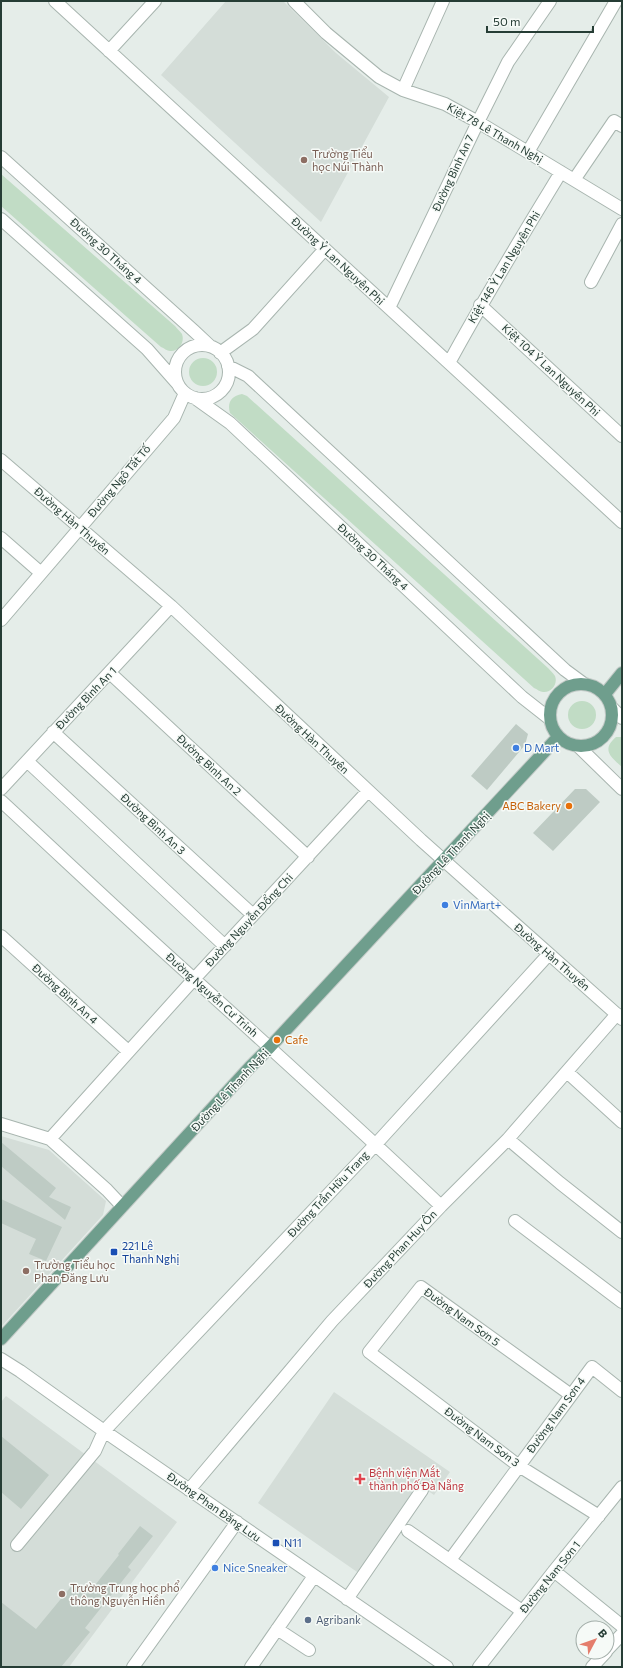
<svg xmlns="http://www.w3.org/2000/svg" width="623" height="1668" viewBox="0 0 623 1668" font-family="Commissioner,sans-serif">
<rect width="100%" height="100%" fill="#e5ede9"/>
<path fill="#d4ddd8" d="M226,1H283L336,53L389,97L321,222L161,75Z
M1,1136L49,1150L106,1201L103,1215L1,1327Z
M334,1392L450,1472L434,1495L421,1486L360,1574L258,1503Z
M6,1396L177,1522L69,1667H1V1402Z"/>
<path fill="#c1dcc5" d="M1,174L175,326C177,329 180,331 182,334C185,342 179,352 170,351C167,351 164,348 161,347L1,206Z
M189 372a14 14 0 1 1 28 0a14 14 0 1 1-28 0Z
M242,394L247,396L548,668C550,670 553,673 555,676C558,683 552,693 543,692C540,692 537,689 534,688L230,413C227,403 231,396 242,394Z
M568 715a14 14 0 1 1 28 0a14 14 0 1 1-28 0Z
M616,737H622V767C611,757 601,750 616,737Z"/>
<path fill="#becbc4" d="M516,724L528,734L525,745L487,790L471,776Z
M575,789H586L600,802L553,851L533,833Z
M1,1142L56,1188L49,1197L71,1207L65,1220L1,1166Z
M1,1199L62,1227L46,1261L29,1254L36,1239L1,1223Z
M1,1436L49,1475L21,1509L1,1492Z
M140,1526L153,1536L128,1567L131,1570L85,1628L90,1632L61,1667H1V1602L36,1629L74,1583L88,1594L119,1555L118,1554Z"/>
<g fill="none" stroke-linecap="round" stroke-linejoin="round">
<g stroke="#a8b5af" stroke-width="14">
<path id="minor" d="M55,1L622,522
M294,1L326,33L379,77L403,90L445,104L478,122L622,209
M109,51L155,1
M403,90L443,1
M528,152L616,1
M1,157L194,331L210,346
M574,180L614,121L622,126
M1,219L147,349L177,383
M591,282L622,224
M480,305L622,436
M389,308L478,122L508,62L550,1
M175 372a27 27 0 1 1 54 0a27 27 0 1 1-54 0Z
M220,353L253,329L325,249
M449,363C484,298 523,235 561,172
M228,366L248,376L565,670L584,684
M195,398L230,423L522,697L550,719
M1,460L171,606L421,840L622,1019
M1,538L41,573
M1,620L174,418L185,393
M110,673L308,857
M612,708L622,718
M53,732L253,915
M578,746L622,789
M27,761L225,946
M1,789L171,606
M1,801C65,860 129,921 194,979C277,1054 360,1129 441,1206
M1,936L128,1051
M567,1072L622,1122
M1,1124L50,1139L107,1190L122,1206
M50,1139L194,979L368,791
M508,1139L560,1183L622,1232
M515,1221L622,1302
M1,1359L20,1371L104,1431L447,1667
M571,1395L421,1287L369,1352L519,1466L599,1516
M189,1490L332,1321L441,1206L508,1139L617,1014
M408,1531L522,1611
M17,1545L95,1451L104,1431L376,1144L549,954
M450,1560L592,1367L622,1391
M554,1571L622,1626
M347,1599L422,1490
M277,1629L309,1650
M607,1650L622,1634
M133,1667L237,1522
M251,1667L314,1576
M479,1667L554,1571L622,1487
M592,1667L606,1652"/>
</g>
<g stroke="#c2c9c6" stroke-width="14">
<path id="major" d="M550 715a31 31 0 1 1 62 0a31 31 0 1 1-62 0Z
M605,694L622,673
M1,1339L250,1067L270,1047L558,737"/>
</g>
<use href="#minor" stroke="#fff" stroke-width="12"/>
<use href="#major" stroke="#6f9e8d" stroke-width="12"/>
</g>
<g fill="#8d6e63" stroke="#f6faf7" stroke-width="1.5">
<circle cx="304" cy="160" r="4"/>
<circle cx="26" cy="1271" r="4"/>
<circle cx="62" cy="1594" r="4"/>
</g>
<g fill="#3f7fe0" stroke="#f6faf7" stroke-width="1.5">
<circle cx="516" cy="748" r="4"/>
<circle cx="445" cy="905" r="4"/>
<circle cx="215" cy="1568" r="4"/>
</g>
<g fill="#e8710a" stroke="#f6faf7" stroke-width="1.5">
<circle cx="569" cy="806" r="4"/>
<circle cx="277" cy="1040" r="4"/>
</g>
<g fill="#1a4fb4" stroke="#f6faf7" stroke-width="1.5">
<rect x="110" y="1248" width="8" height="8" rx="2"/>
<rect x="272" y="1539" width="8" height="8" rx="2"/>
</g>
<path fill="#e0444e" stroke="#f6faf7" stroke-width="1.5" d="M358 1473h4v4h4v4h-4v4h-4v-4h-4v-4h4z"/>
<circle fill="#5c6f8a" stroke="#f6faf7" stroke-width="1.5" cx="308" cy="1620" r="4"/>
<g text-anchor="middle" stroke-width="3" stroke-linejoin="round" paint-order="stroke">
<g font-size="11" fill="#263d35" stroke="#f6faf7">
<text transform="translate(495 133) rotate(30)" y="4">Kiệt 78 Lê Thanh Nghị</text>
<text transform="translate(453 173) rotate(-65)" y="4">Đường Bình An 7</text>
<text transform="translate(106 251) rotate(42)" y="4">Đường 30 Tháng 4</text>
<text transform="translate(338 261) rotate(43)" y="4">Đường Ỷ Lan Nguyên Phi</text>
<text transform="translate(504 267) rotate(-59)" y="4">Kiệt 146 Ỷ Lan Nguyên Phi</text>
<text transform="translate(551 370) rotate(43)" y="4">Kiệt 104 Ỷ Lan Nguyên Phi</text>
<text transform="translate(119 481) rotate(-50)" y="4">Đường Ngô Tất Tố</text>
<text transform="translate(72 521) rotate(41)" y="4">Đường Hàn Thuyên</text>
<text transform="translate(373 557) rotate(43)" y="4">Đường 30 Tháng 4</text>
<text transform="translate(86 698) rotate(-46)" y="4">Đường Bình An 1</text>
<text transform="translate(312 739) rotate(43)" y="4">Đường Hàn Thuyên</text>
<text transform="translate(209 765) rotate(43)" y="4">Đường Bình An 2</text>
<text transform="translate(153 824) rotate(43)" y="4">Đường Bình An 3</text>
<text transform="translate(451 853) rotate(-47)" y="4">Đường Lê Thanh Nghị</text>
<text transform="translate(249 920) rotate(-47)" y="4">Đường Nguyễn Đổng Chi</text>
<text transform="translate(552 957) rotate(41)" y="4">Đường Hàn Thuyên</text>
<text transform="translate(65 994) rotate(42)" y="4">Đường Bình An 4</text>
<text transform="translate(212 995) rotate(42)" y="4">Đường Nguyễn Cư Trinh</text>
<text transform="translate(230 1090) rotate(-47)" y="4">Đường Lê Thanh Nghị</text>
<text transform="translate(328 1194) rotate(-47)" y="4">Đường Trần Hữu Trang</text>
<text transform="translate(400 1249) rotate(-47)" y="4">Đường Phan Huy Ôn</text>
<text transform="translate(462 1317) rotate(36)" y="4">Đường Nam Sơn 5</text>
<text transform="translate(556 1415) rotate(-54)" y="4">Đường Nam Sơn 4</text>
<text transform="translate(482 1437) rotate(37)" y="4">Đường Nam Sơn 3</text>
<text transform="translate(214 1507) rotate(35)" y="4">Đường Phan Đăng Lưu</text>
<text transform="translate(550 1577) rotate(-51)" y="4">Đường Nam Sơn 1</text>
</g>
<g font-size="11" fill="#785e54" stroke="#f6faf7" text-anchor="start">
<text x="312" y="158">Trường Tiểu<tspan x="312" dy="13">học Núi Thành</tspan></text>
<text x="34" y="1269">Trường Tiểu học<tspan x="34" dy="13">Phan Đăng Lưu</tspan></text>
<text x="70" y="1592">Trường Trung học phổ<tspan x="70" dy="13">thông Nguyễn Hiền</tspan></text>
</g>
<g font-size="11" fill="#366cbe" stroke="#f6faf7" text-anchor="start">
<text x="524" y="752">D Mart</text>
<text x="453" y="909">VinMart+</text>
<text x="223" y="1572">Nice Sneaker</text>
</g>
<g font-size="11" fill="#c56008" stroke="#f6faf7" text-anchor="end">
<text x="561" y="810">ABC Bakery</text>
<text x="285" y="1044" text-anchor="start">Cafe</text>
</g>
<g font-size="11" fill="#164399" stroke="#f6faf7" text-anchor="start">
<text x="122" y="1250">221 Lê<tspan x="122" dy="13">Thanh Nghị</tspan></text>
<text x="284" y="1547">N11</text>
</g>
<g font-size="11" fill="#be3a42" stroke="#f6faf7" text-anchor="start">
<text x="369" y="1477">Bệnh viện Mắt<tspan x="369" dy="13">thành phố Đà Nẵng</tspan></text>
</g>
<g font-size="11" fill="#4e5e75" stroke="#f6faf7" text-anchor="start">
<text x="316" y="1624">Agribank</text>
</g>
</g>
<rect width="623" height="1668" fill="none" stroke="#263d35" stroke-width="4"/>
<g transform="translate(595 1640) rotate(49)"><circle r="19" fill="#f6faf7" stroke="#a3aea9"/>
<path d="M0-3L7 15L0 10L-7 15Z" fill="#e47d6c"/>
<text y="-6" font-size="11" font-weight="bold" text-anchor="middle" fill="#263d35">B</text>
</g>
<path d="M487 26v6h106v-6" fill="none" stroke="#263d35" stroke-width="2"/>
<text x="493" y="26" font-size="12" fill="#263d35" stroke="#f6faf7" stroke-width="3" paint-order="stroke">50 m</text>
</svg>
